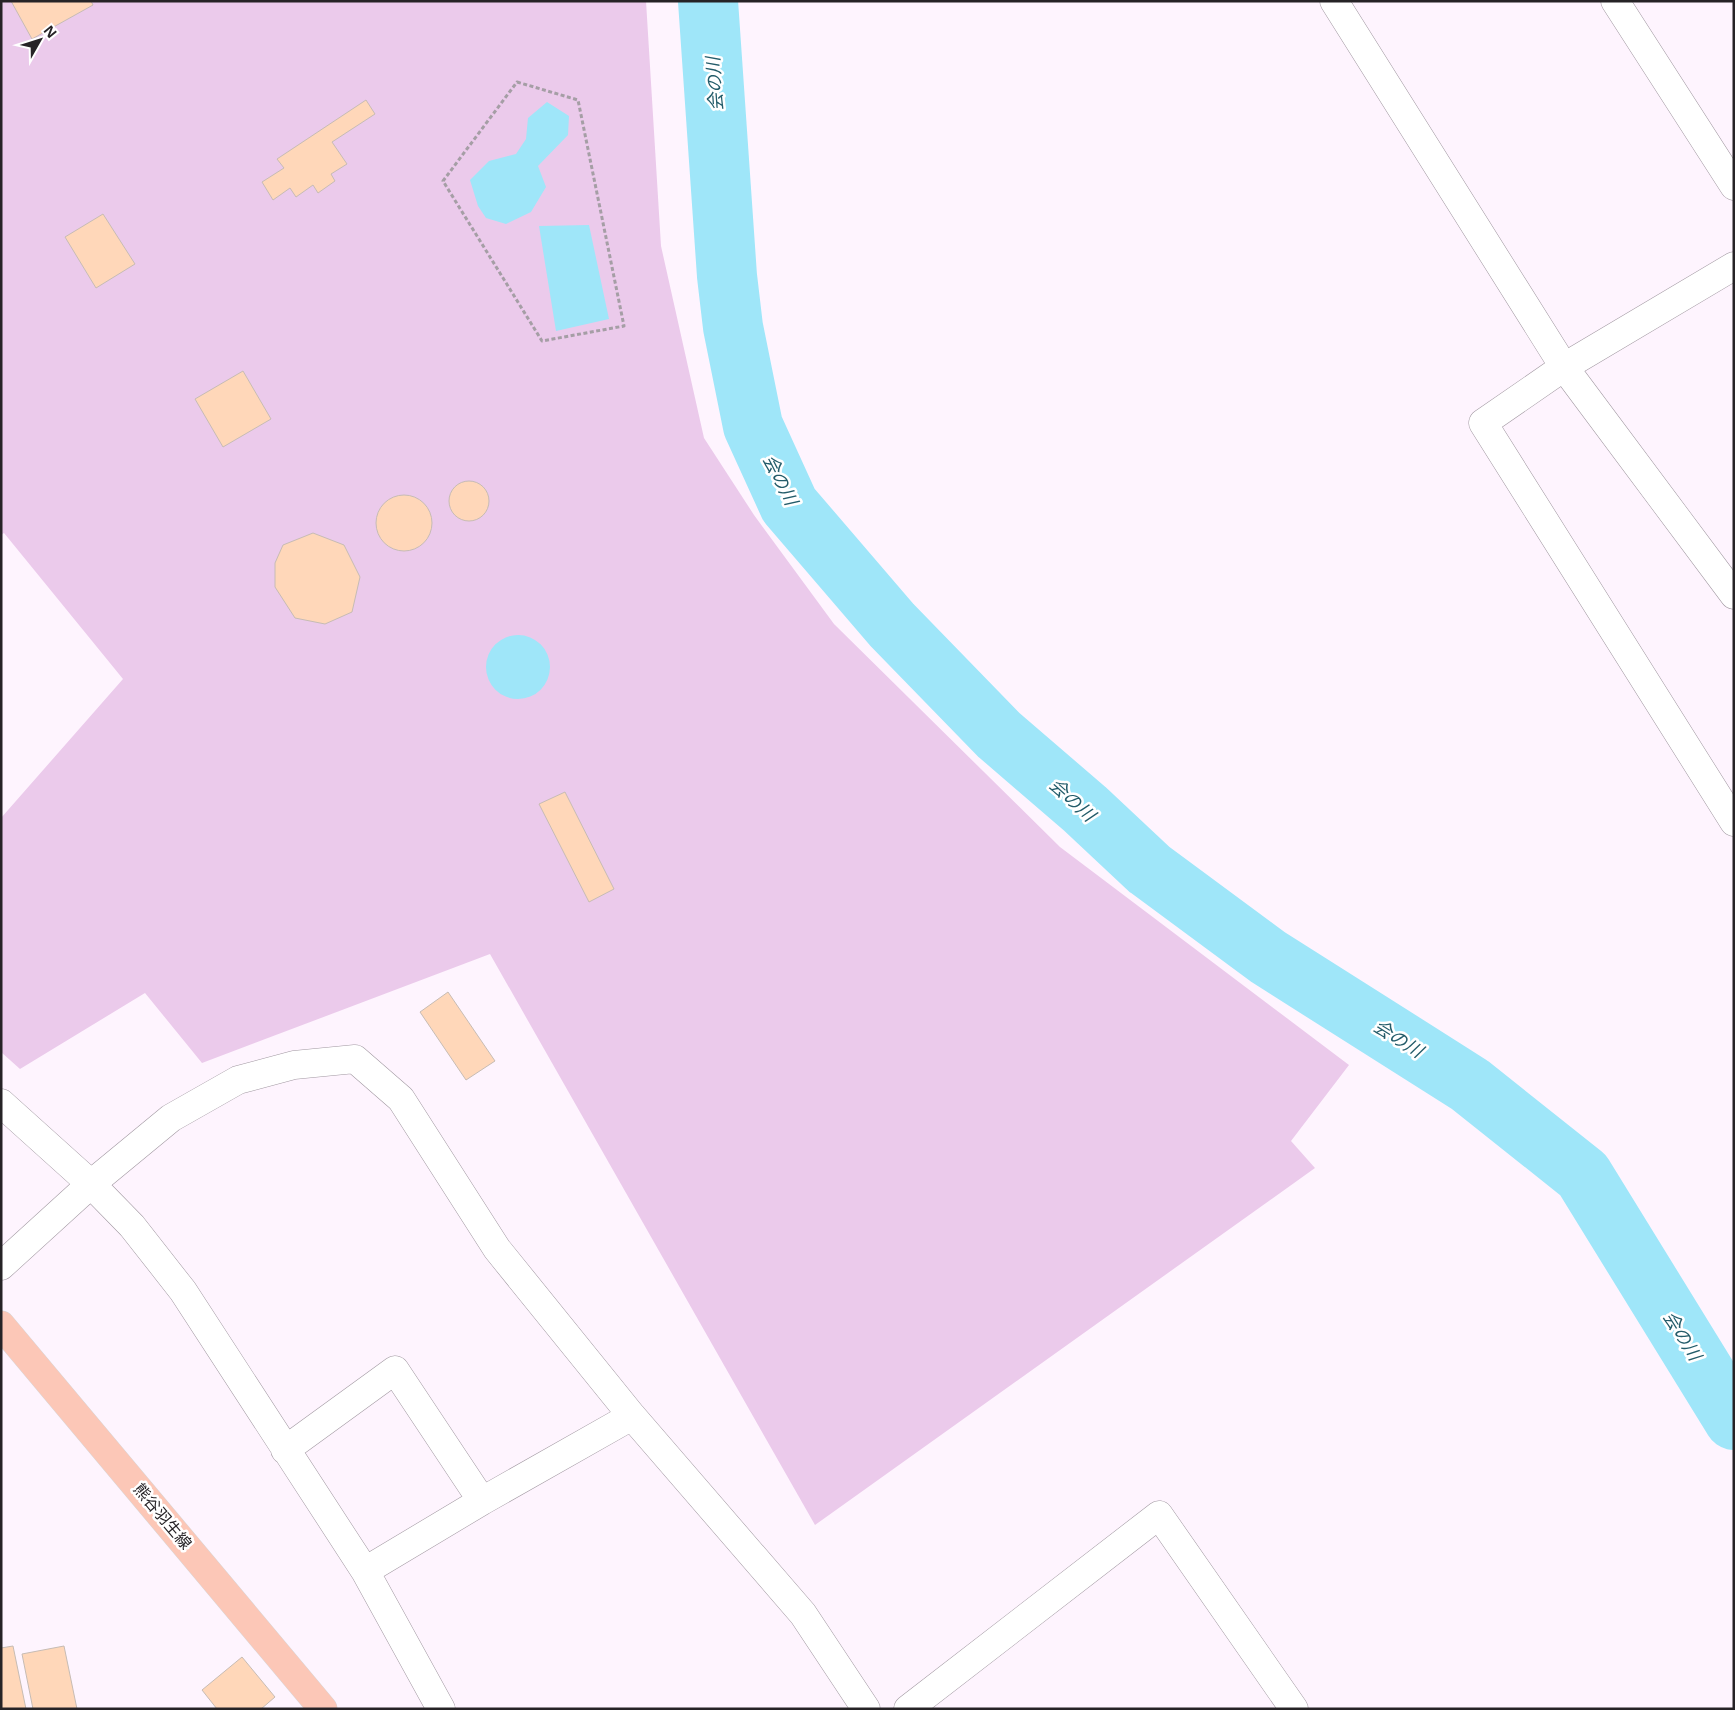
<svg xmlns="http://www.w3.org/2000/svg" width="1735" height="1710" viewBox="0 0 1735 1710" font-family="'Open Sans','Noto Sans JP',sans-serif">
<rect width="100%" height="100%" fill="#fef4fe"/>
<path fill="#ebcaeb" d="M1,1H646L661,246L704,438L754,515L834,624L1060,847L1349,1065L1291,1141L1315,1168L815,1525L490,954L202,1063L145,993L20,1069L1,1052V818L123,679L4,533L1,535Z"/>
<path fill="#9fe6f9" d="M547,102L569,116L568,135L538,166L546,187L531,212L506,224L486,218L478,206L470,180L489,161L516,154L526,139L528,118Z
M589,225L609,319L556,331L539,226Z
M486 667a32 32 0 1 1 64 0a32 32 0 1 1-64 0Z"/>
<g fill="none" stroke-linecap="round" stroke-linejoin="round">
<path stroke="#9fe6f9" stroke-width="60" d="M708,1L727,276L733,327L753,426L789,505L892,625L999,735L1085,809L1149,869L1268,957L1470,1085L1583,1175L1734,1420"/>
</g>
<path fill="#ffd7b9" stroke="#c7bcb4" d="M11,1H91L93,5L32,39Z
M366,100L375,114L332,142L347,164L331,174L335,181L318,193L313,185L296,197L290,188L273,200L262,182L284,168L277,159Z
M103,214L135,264L96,288L65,237Z
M243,371L271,419L223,447L195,399Z
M449 501a20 20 0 1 1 40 0a20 20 0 1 1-40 0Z
M376 523a28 28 0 1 1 56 0a28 28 0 1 1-56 0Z
M313,533L344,545L360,577L352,612L325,624L295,618L275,587V563L283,545Z
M565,792L614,889L589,902L539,804Z
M448,992L495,1061L466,1080L420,1012Z
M13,1646L26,1709H1V1648Z
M64,1646L77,1709H33L22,1654Z
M242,1657L275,1697L261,1709H217L202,1690Z"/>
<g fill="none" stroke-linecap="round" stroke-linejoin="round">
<g stroke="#a198a1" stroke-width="29">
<path id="minor" d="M1334,1L1564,367L1734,595
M1615,1L1734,186
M1734,266L1564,367L1483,423L1734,822
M1,1103L91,1184L132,1226L183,1291L365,1571L441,1709
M1,1266L91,1184L171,1118L238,1080L294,1065L355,1059L401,1099L497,1249L632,1416L803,1614L866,1709
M285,1450L395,1370L482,1501
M365,1571L482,1501L632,1416
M908,1709L1159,1515L1294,1709"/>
</g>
<g stroke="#d8d7d8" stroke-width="29">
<path id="major" d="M1,1325L323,1709"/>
</g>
<path stroke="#a59ea5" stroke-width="3" stroke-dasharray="4 2.5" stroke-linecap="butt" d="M517,82L578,100L624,326L542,341L443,181Z"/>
<use href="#minor" stroke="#fff" stroke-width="28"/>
<use href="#major" stroke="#fcc7b7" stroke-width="28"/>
</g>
<g text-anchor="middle" stroke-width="5" stroke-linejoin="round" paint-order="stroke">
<g font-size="16" fill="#262326" stroke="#fff">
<text transform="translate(163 1516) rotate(50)" y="6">熊谷羽生線</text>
</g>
<g font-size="18" font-style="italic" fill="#235c6a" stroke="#fff">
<text transform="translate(715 84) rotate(-94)" y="6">会の川</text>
<text transform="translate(780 480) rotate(63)" y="6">会の川</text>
<text transform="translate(1072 800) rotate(42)" y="6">会の川</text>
<text transform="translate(1398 1039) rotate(32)" y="6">会の川</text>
<text transform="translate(1682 1336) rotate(58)" y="6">会の川</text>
</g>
</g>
<rect width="1735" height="1710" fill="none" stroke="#262326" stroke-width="5"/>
<g transform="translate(40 40) rotate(51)" stroke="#ffffff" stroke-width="4" paint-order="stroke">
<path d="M0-4L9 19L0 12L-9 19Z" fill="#262326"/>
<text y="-8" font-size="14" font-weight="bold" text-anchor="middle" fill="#262326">N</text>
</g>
</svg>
